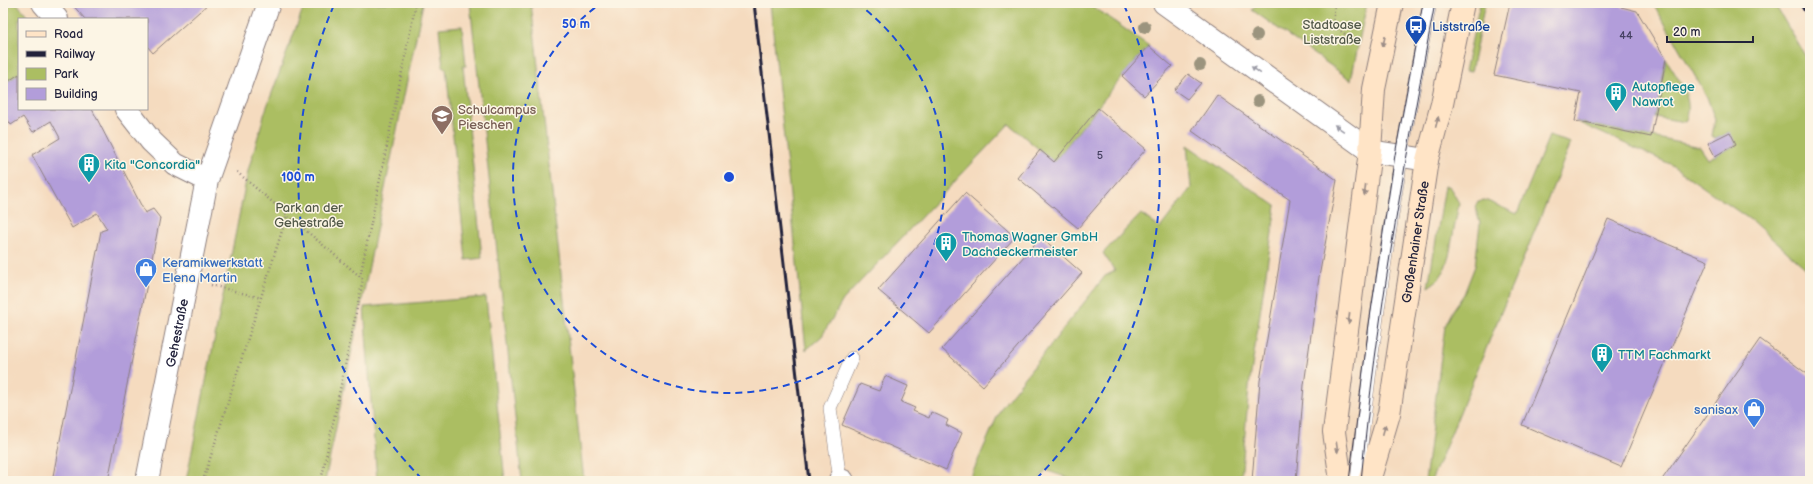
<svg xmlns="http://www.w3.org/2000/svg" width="1813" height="484" viewBox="0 0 1813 484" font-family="'Balsamiq Sans',sans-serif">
<rect width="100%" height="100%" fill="#fcf5e5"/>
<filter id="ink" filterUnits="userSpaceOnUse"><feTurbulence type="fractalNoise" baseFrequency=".025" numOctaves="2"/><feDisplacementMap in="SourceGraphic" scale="8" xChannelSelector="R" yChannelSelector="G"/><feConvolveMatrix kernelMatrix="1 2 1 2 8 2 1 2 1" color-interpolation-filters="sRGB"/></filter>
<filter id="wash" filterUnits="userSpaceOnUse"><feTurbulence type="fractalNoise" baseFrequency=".012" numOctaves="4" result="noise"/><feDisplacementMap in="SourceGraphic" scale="16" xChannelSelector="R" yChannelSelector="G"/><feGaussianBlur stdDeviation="0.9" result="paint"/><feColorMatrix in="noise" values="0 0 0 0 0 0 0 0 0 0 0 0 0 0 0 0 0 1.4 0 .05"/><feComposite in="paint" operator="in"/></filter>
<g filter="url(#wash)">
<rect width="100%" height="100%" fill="#f5dbbf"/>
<path fill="#abbe62" stroke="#66704e" d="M3,3H17L29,19H19V74L3,85Z
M305,3H423L325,481H186L248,171L265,112Z
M470,3H531L584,481H522Z
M770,3H1088L1149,46C1115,83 1086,123 1054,162L1009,124L843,300L822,336L806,350Z
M1257,3H1367L1351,80L1252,10Z
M1480,3H1485L1471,72L1465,71Z
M1653,3H1774L1810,64V272L1752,221L1670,164L1575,121L1700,147L1708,159L1736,145L1729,132L1716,139L1712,136L1715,120L1707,97Z
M462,26L466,66H463L482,258L466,260L446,68H443L439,28Z
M1666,59C1677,78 1696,100 1685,122L1655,117Z
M1549,136L1571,143L1443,453L1431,481H1425L1445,326L1453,310L1464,294L1475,266L1480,223L1475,207L1478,201L1485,200L1517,214Z
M1187,145L1276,206L1249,387L1241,481H1077L1045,470L1040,481H969L1001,408L1105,276L1115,271L1103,253L1141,214L1160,228L1191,188Z
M1445,186H1449L1459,203L1449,256L1444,271L1438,280L1428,287Z
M486,297L505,481H377L364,307Z"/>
<g id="blocks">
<path fill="#b29dda" d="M71,3H209L153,53L147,46V19H85Z
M1510,3H1622L1621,7L1637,11L1666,59L1651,137L1575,121L1581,93L1494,75Z
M1149,46L1172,66L1144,96L1122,76Z
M19,74V109H92L145,213L153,209L160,218L108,481H52L101,231L107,229L97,213L72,228L32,155L60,138L51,121L33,132L23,117L11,125L3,112V85Z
M1188,74L1201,83L1187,99L1174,90Z
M1217,95L1337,180L1319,277L1304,385L1296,481H1252L1260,381L1290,200L1192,131Z
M1098,108L1146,149L1078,228L1018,178L1040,150L1054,162Z
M1730,132L1736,144L1715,156L1708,143Z
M965,193L1015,237L929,333L878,290Z
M1608,219L1708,261L1621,467L1522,425Z
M1041,237L1082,273L983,386L942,349Z
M1760,339L1810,376V481H1661Z
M885,376L908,386L901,402L915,408L913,411L929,418L931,412L940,416L948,420L946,425L962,433L946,470L842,425L860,384L879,391Z"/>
</g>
</g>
<g filter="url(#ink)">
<use href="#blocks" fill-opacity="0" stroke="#8c7e7d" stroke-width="1"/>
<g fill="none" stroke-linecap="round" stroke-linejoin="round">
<g stroke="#8c7e7d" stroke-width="14">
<path id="service" d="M840,480L830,408L852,358
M1357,481C1374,321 1398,161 1430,3"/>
</g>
<g stroke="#8c7e7d" stroke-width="24">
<g id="minor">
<path d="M43,3L57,19"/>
<path d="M1164,3L1370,151L1427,160"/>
<path d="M126,109L151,141L175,164L207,180"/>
<path d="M840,480L843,481"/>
<path id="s1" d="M147,481L207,180L269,3"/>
</g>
</g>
<g stroke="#8c7e7d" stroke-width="24">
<g id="secondary">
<path d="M1341,481L1334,432L1370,151L1374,89L1392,3"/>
<path id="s2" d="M1369,481L1389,414L1427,160L1442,104L1463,3"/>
</g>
</g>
<path stroke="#8c7e7d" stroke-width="2.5" stroke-dasharray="1 3" stroke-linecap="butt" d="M1335,3L1333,25L1357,43
M237,172L363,279L321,481
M360,277L416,3
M211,285L261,298
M203,481L287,215"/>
<use href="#service" stroke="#fff" stroke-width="13"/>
<use href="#minor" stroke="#fff" stroke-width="22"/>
<use href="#secondary" stroke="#ffe4c6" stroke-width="22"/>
<path stroke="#22223b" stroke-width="1" d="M1349,481L1369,324L1395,155L1423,3
M1361,481C1376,320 1405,161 1435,3"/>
<path stroke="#22223b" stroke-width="3" d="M754,3L809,481
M1800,3L1810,20"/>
</g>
<g fill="#9b947e">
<circle cx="1145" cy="27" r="6"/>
<circle cx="1257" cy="35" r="6"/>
<circle cx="1200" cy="65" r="6"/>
<circle cx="1258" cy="101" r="6"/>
</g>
<defs><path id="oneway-solid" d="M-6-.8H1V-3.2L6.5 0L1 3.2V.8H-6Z"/></defs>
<g fill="#9c8d87">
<use href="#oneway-solid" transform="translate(1384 41) rotate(103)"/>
<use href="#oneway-solid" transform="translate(1437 122) rotate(-75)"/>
<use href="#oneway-solid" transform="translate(1365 190) rotate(97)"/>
<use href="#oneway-solid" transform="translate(1349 318) rotate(97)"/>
<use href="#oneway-solid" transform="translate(1384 430) rotate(-74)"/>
<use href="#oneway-solid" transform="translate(1337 447) rotate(82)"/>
</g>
<g fill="#9c9ca7">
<use href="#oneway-solid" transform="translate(1256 70) rotate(-144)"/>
<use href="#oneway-solid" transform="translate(1339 128) rotate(-145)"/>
</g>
</g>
<g fill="none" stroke="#1d4ed8" stroke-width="2" stroke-dasharray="7 5">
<path d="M857 3A216 216 0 1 1 601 3"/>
<path d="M422 479A431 431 0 0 1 334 5M1124 5A431 431 0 0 1 1036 479"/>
</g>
<defs>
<g id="bus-pin" transform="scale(1.15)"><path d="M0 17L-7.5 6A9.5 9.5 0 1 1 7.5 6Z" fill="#1a4fb4" stroke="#fcf5e5"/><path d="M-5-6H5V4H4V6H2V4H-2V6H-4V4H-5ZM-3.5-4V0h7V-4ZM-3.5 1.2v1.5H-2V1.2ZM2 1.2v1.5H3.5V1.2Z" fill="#fff"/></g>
<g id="building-pin" transform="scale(1.15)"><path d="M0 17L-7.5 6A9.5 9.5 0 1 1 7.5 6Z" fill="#0f9aa8" stroke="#fcf5e5"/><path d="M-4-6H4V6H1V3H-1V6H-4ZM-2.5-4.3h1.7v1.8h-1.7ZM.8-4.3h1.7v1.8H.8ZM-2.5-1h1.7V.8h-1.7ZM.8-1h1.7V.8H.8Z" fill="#fff"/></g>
<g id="school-pin" transform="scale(1.15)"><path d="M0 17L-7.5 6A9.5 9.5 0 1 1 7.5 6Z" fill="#8d6e63" stroke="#fcf5e5"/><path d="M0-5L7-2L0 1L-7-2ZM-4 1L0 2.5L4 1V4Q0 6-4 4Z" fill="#fff"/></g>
<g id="shop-pin" transform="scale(1.15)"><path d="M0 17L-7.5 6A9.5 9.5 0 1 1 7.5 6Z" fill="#3f7fe0" stroke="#fcf5e5"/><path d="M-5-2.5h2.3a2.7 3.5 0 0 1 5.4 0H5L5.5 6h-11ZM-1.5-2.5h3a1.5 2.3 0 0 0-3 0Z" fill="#fff"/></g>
</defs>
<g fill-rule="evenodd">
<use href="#bus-pin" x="1416" y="26"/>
<use href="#building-pin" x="1616" y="93"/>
<use href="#school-pin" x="442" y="116"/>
<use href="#building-pin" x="89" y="164"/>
<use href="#building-pin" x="946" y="243"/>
<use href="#shop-pin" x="146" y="269"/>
<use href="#building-pin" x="1602" y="354"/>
<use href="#shop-pin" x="1754" y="409"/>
</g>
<g text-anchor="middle" stroke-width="3" stroke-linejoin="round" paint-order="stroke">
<g font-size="11" fill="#464163">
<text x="1626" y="39">44</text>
<text x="1100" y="159">5</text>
</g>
<g font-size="13" fill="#525949" stroke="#fcf5e5">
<text x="1332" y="29">Stadtoase<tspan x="1332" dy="15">Liststraße</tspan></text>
<text x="309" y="212">Park an der<tspan x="309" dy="15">Gehestraße</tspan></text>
</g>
<g font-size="13" fill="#164399" stroke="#fcf5e5" text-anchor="start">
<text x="1432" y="31">Liststraße</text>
</g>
<g font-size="13" fill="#0d838f" stroke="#fcf5e5" text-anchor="start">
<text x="1632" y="91">Autopflege<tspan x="1632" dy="15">Nawrot</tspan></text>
<text x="104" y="169">Kita "Concordia"</text>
<text x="962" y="241">Thomas Wagner GmbH<tspan x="962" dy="15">Dachdeckermeister</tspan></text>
<text x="1618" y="359">TTM Fachmarkt</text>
</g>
<g font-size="13" fill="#785e54" stroke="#fcf5e5" text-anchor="start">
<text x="458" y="114">Schulcampus<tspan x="458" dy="15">Pieschen</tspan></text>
</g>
<g font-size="13" fill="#22223b" stroke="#fcf5e5">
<text dy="5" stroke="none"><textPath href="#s2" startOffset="244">Großenhainer Straße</textPath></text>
<text dy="5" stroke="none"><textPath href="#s1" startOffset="151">Gehestraße</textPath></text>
</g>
<g font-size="13" fill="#366cbe" stroke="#fcf5e5" text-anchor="start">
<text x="162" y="267">Keramikwerkstatt<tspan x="162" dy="15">Elena Martin</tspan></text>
<text x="1738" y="414" text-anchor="end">sanisax</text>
</g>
</g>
<circle cx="729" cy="177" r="6" fill="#1d4ed8" stroke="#fcf5e5" stroke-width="2"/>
<g font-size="12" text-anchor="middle" font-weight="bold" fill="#1d4ed8" stroke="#fcf5e5" stroke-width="3" stroke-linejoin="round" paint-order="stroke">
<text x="576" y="28">50 m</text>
<text x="298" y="181">100 m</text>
</g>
<rect width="1813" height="484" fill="none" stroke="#fcf5e5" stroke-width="16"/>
<rect x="18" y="18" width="130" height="92" fill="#fcf5e5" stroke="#a5a1a1"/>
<rect x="26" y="31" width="20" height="6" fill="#ffe4c6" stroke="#a5a1a1"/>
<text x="54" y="38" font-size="12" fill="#22223b">Road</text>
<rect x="26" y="51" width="20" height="6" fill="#22223b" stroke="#a5a1a1"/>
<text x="54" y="58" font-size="12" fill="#22223b">Railway</text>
<rect x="26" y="68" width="20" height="12" fill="#abbe62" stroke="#a5a1a1"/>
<text x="54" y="78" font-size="12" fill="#22223b">Park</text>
<rect x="26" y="88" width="20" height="12" fill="#b29dda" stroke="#a5a1a1"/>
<text x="54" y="98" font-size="12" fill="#22223b">Building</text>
<path d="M1667 36v6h86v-6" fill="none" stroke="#22223b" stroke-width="2"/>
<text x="1673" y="36" font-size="12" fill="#22223b" stroke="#fcf5e5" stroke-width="3" paint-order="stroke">20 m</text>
</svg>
